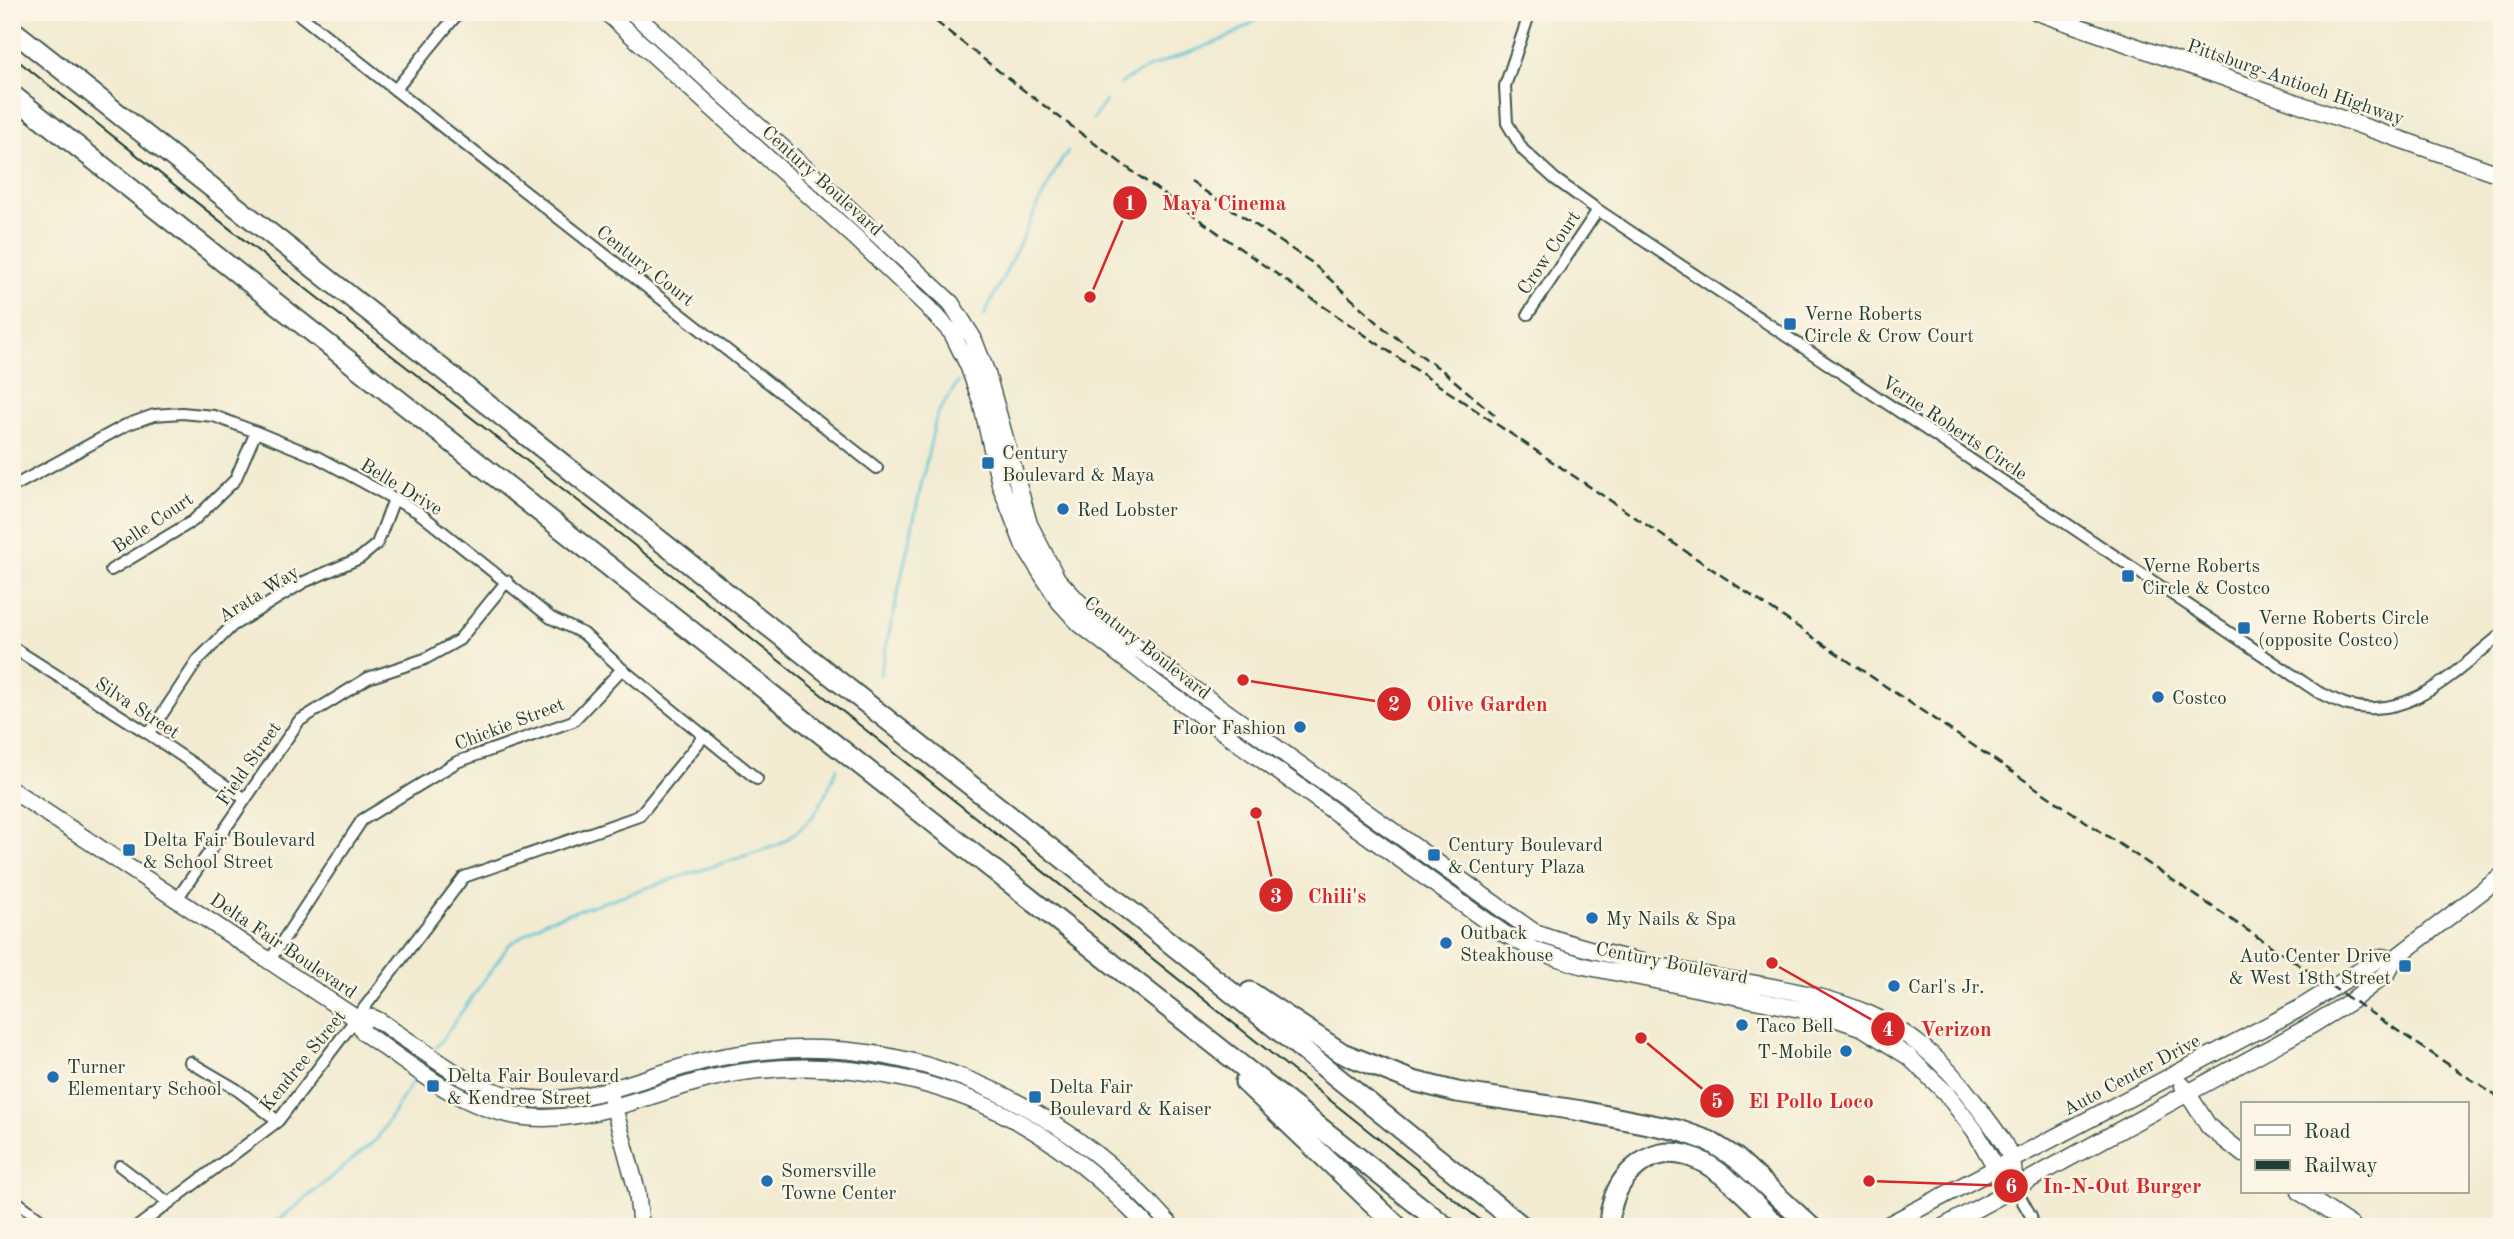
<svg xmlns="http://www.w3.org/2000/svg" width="2514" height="1239" viewBox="0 0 2514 1239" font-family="'Old Standard TT',serif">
<rect width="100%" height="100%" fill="#fcf5e5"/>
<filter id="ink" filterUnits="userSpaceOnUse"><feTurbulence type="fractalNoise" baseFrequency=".0143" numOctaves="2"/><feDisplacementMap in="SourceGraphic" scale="14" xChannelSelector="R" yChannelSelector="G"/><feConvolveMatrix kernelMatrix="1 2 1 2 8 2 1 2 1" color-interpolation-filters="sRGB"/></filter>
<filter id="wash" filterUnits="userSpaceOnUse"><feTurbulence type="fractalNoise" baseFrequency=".00686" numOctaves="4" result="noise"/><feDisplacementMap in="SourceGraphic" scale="28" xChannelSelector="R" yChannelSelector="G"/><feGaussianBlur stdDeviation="1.57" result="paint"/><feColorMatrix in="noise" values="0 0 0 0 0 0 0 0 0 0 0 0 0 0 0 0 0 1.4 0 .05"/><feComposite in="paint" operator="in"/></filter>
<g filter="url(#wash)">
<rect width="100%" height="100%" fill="#f2ebd1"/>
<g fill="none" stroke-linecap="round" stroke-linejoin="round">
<path stroke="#59c3d4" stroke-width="2.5" d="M1119,85C1164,52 1222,52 1266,12
M1093,119L1106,101
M984,316L1056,169L1068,151
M880,675L935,422L939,411L958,382
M436,1048L509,945L545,921L778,845C816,821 820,808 837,768
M271,1227L377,1139L415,1078"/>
</g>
</g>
<g filter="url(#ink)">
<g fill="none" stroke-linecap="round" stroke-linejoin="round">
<g stroke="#3f574c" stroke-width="14">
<path id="street" d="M296,12L877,468
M1530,12L1505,86L1507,123L1523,150L1555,179L1598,210L2318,692C2328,696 2338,702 2348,705C2411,722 2457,669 2502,634
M395,90L459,12
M1528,314L1598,210
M12,487L126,425L154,415L182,413L214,416L256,432L317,457L418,512L551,618L584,634L622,669L757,779
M111,570L193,521L235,480L256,432
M12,647L149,734L244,798
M149,734L198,660L232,626L304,582L360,558L377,544L394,499
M177,899L299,721L368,678L425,659L459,640L507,581
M270,960L362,820L457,762L573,721L622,669
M190,1062L236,1089L278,1121
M120,1166L169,1203
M2015,1188L2031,1216L2033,1227
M12,1198L51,1227
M137,1227L278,1121L464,877L639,816L704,736"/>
</g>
<g stroke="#3f574c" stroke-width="19">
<path id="secondary" d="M606,12L856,238L927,306L952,333L968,365L981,401L1000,484L1024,546L1059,601L1080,624L1158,685L1503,933L1539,952L1584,966L1820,1013L1863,1028L1909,1057L1945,1092L1975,1131L1996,1168L2015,1188
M632,12L827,188L951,303L973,338L987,374L1029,524L1057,579L1092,616L1534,932C1589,951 1646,964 1704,975C1820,996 1899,1000 1975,1103C1987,1120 2006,1141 2012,1162C2014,1170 2014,1180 2015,1188
M2037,12L2502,175
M12,790L357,1019L364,1033C411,1065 459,1107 517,1116C583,1126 645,1095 708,1079C832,1049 973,1079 1074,1159C1100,1179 1125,1203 1148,1227
M357,1019C362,1019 369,1017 373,1018C380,1020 389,1028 395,1032C418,1047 439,1063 462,1077C483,1089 507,1097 532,1099C595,1104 652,1072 712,1059C891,1021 1054,1093 1172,1227
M2183,1086L2209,1127L2243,1154
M612,1100L637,1191L641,1227
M2300,1192L2353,1227
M1884,1227L2297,1010L2382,957L2394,959
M1943,1227L2312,1025L2351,1001L2388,972L2394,959L2502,876"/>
</g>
<g stroke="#3f574c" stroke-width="23">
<path id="highway" d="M12,30L1139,918L1523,1227
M12,95L1446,1227
M1250,992L1342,1053L1413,1081L1457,1092L1582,1111L1678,1130L1709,1141L1736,1158L1811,1227
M1245,1082L1398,1227
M1610,1227C1608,1208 1617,1185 1630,1172C1684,1119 1740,1191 1778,1227"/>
</g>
<use href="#street" stroke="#fff" stroke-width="10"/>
<use href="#secondary" stroke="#fff" stroke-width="16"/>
<use href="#highway" stroke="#fff" stroke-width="19"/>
<path stroke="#1f3d34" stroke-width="2" d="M12,56L273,263L595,514L1489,1227"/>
<path stroke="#1f3d34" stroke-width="2.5" stroke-dasharray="10 5" stroke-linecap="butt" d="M924,12C1160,202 1412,367 1663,536C1942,724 2221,914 2502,1100
M1191,182L1311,262L1387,331L1443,371L1495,415"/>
</g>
</g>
<g fill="#1f6fb2" stroke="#fcf5e5" stroke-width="2.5">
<rect x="1783" y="317" width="14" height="14" rx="3.5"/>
<rect x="981" y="456" width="14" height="14" rx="3.5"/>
<circle cx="1063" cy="509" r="7"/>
<rect x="2121" y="569" width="14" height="14" rx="3.5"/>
<rect x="2237" y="621" width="14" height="14" rx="3.5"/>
<circle cx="2158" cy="697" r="7"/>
<circle cx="1300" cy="727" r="7"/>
<rect x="122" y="843" width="14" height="14" rx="3.5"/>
<rect x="1427" y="848" width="14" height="14" rx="3.5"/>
<circle cx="1592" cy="918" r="7"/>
<circle cx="1446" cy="943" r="7"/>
<rect x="2398" y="959" width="14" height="14" rx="3.5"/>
<circle cx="1894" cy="986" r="7"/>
<circle cx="1742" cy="1025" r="7"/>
<circle cx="1846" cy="1051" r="7"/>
<circle cx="53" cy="1077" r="7"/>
<rect x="426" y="1079" width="14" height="14" rx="3.5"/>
<rect x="1028" y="1090" width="14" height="14" rx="3.5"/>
<circle cx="767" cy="1181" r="7"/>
</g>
<g text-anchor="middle" stroke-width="5" stroke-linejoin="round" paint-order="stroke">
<g font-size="19" fill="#1f3d34" stroke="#fcf5e5">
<text transform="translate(2296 81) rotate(19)" y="7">Pittsburg-Antioch Highway</text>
<text transform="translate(823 180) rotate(42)" y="7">Century Boulevard</text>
<text transform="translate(1548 252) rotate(-56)" y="7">Crow Court</text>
<text transform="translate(646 265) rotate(38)" y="7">Century Court</text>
<text transform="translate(1955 427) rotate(34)" y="7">Verne Roberts Circle</text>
<text transform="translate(402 486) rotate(31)" y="7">Belle Drive</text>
<text transform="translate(152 522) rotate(-34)" y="7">Belle Court</text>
<text transform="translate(258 593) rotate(-32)" y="7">Arata Way</text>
<text transform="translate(1148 647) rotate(38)" y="7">Century Boulevard</text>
<text transform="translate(138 707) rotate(33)" y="7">Silva Street</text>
<text transform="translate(509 723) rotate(-21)" y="7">Chickie Street</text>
<text transform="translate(248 763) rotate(-55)" y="7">Field Street</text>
<text transform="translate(284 945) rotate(34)" y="7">Delta Fair Boulevard</text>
<text transform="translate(1672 962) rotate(11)" y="7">Century Boulevard</text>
<text transform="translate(302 1060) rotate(-51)" y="7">Kendree Street</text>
<text transform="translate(2131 1074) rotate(-28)" y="7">Auto Center Drive</text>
</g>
<g font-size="19" fill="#1f3d34" stroke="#fcf5e5" text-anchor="start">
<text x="1804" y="320">Verne Roberts<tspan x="1804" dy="22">Circle &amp; Crow Court</tspan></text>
<text x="1002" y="459">Century<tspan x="1002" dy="22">Boulevard &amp; Maya</tspan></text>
<text x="1077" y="516">Red Lobster</text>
<text x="2142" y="572">Verne Roberts<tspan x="2142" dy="22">Circle &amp; Costco</tspan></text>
<text x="2258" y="624">Verne Roberts Circle<tspan x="2258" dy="22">(opposite Costco)</tspan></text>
<text x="2172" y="704">Costco</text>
<text x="1286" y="734" text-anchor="end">Floor Fashion</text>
<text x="143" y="846">Delta Fair Boulevard<tspan x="143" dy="22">&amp; School Street</tspan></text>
<text x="1448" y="851">Century Boulevard<tspan x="1448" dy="22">&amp; Century Plaza</tspan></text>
<text x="1606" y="925">My Nails &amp; Spa</text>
<text x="1460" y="939">Outback<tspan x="1460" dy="22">Steakhouse</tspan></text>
<text x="2391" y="962" text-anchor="end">Auto Center Drive<tspan x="2391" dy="22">&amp; West 18th Street</tspan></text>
<text x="1908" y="993">Carl's Jr.</text>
<text x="1756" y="1032">Taco Bell</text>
<text x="1832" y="1058" text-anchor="end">T-Mobile</text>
<text x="67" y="1073">Turner<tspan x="67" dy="22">Elementary School</tspan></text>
<text x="447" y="1082">Delta Fair Boulevard<tspan x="447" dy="22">&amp; Kendree Street</tspan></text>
<text x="1049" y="1093">Delta Fair<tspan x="1049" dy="22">Boulevard &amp; Kaiser</tspan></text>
<text x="781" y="1177">Somersville<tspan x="781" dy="22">Towne Center</tspan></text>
</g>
</g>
<path fill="none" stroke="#d62828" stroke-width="2.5" d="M1090 297L1130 203M1243 680L1394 704M1256 813L1276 895M1772 963L1888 1029M1641 1038L1717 1101M1869 1181L2011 1186"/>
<g fill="#d62828" stroke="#fcf5e5" stroke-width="2.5">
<circle cx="1090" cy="297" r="7"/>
<circle cx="1243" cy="680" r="7"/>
<circle cx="1256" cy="813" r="7"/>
<circle cx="1772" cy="963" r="7"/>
<circle cx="1641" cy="1038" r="7"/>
<circle cx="1869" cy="1181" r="7"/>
<circle cx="1130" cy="203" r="18"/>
<circle cx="1394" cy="704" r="18"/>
<circle cx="1276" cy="895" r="18"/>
<circle cx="1888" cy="1029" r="18"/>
<circle cx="1717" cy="1101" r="18"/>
<circle cx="2011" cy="1186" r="18"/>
</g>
<g font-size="21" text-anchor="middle" font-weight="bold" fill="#fff">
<text x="1130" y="210">1</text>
<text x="1394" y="711">2</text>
<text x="1276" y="903">3</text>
<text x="1888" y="1036">4</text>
<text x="1717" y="1108">5</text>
<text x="2011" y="1193">6</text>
</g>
<g font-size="21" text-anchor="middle" font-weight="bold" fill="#d62828" stroke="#fcf5e5" stroke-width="5" stroke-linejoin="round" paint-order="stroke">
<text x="1224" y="210">Maya Cinema</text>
<text x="1487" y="711">Olive Garden</text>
<text x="1337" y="903">Chili's</text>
<text x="1956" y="1036">Verizon</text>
<text x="1811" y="1108">El Pollo Loco</text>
<text x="2122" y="1193">In-N-Out Burger</text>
</g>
<rect width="2514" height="1239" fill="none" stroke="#fcf5e5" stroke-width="42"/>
<rect x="2241" y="1102" width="228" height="91" fill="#fcf5e5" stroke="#a4ab9e" stroke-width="2"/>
<rect x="2255" y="1125" width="35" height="10" fill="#ffffff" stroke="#a4ab9e" stroke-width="2"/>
<text x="2304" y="1138" font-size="21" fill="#1f3d34">Road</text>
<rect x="2255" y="1160" width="35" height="10" fill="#1f3d34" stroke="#a4ab9e" stroke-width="2"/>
<text x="2304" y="1172" font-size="21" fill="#1f3d34">Railway</text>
</svg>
